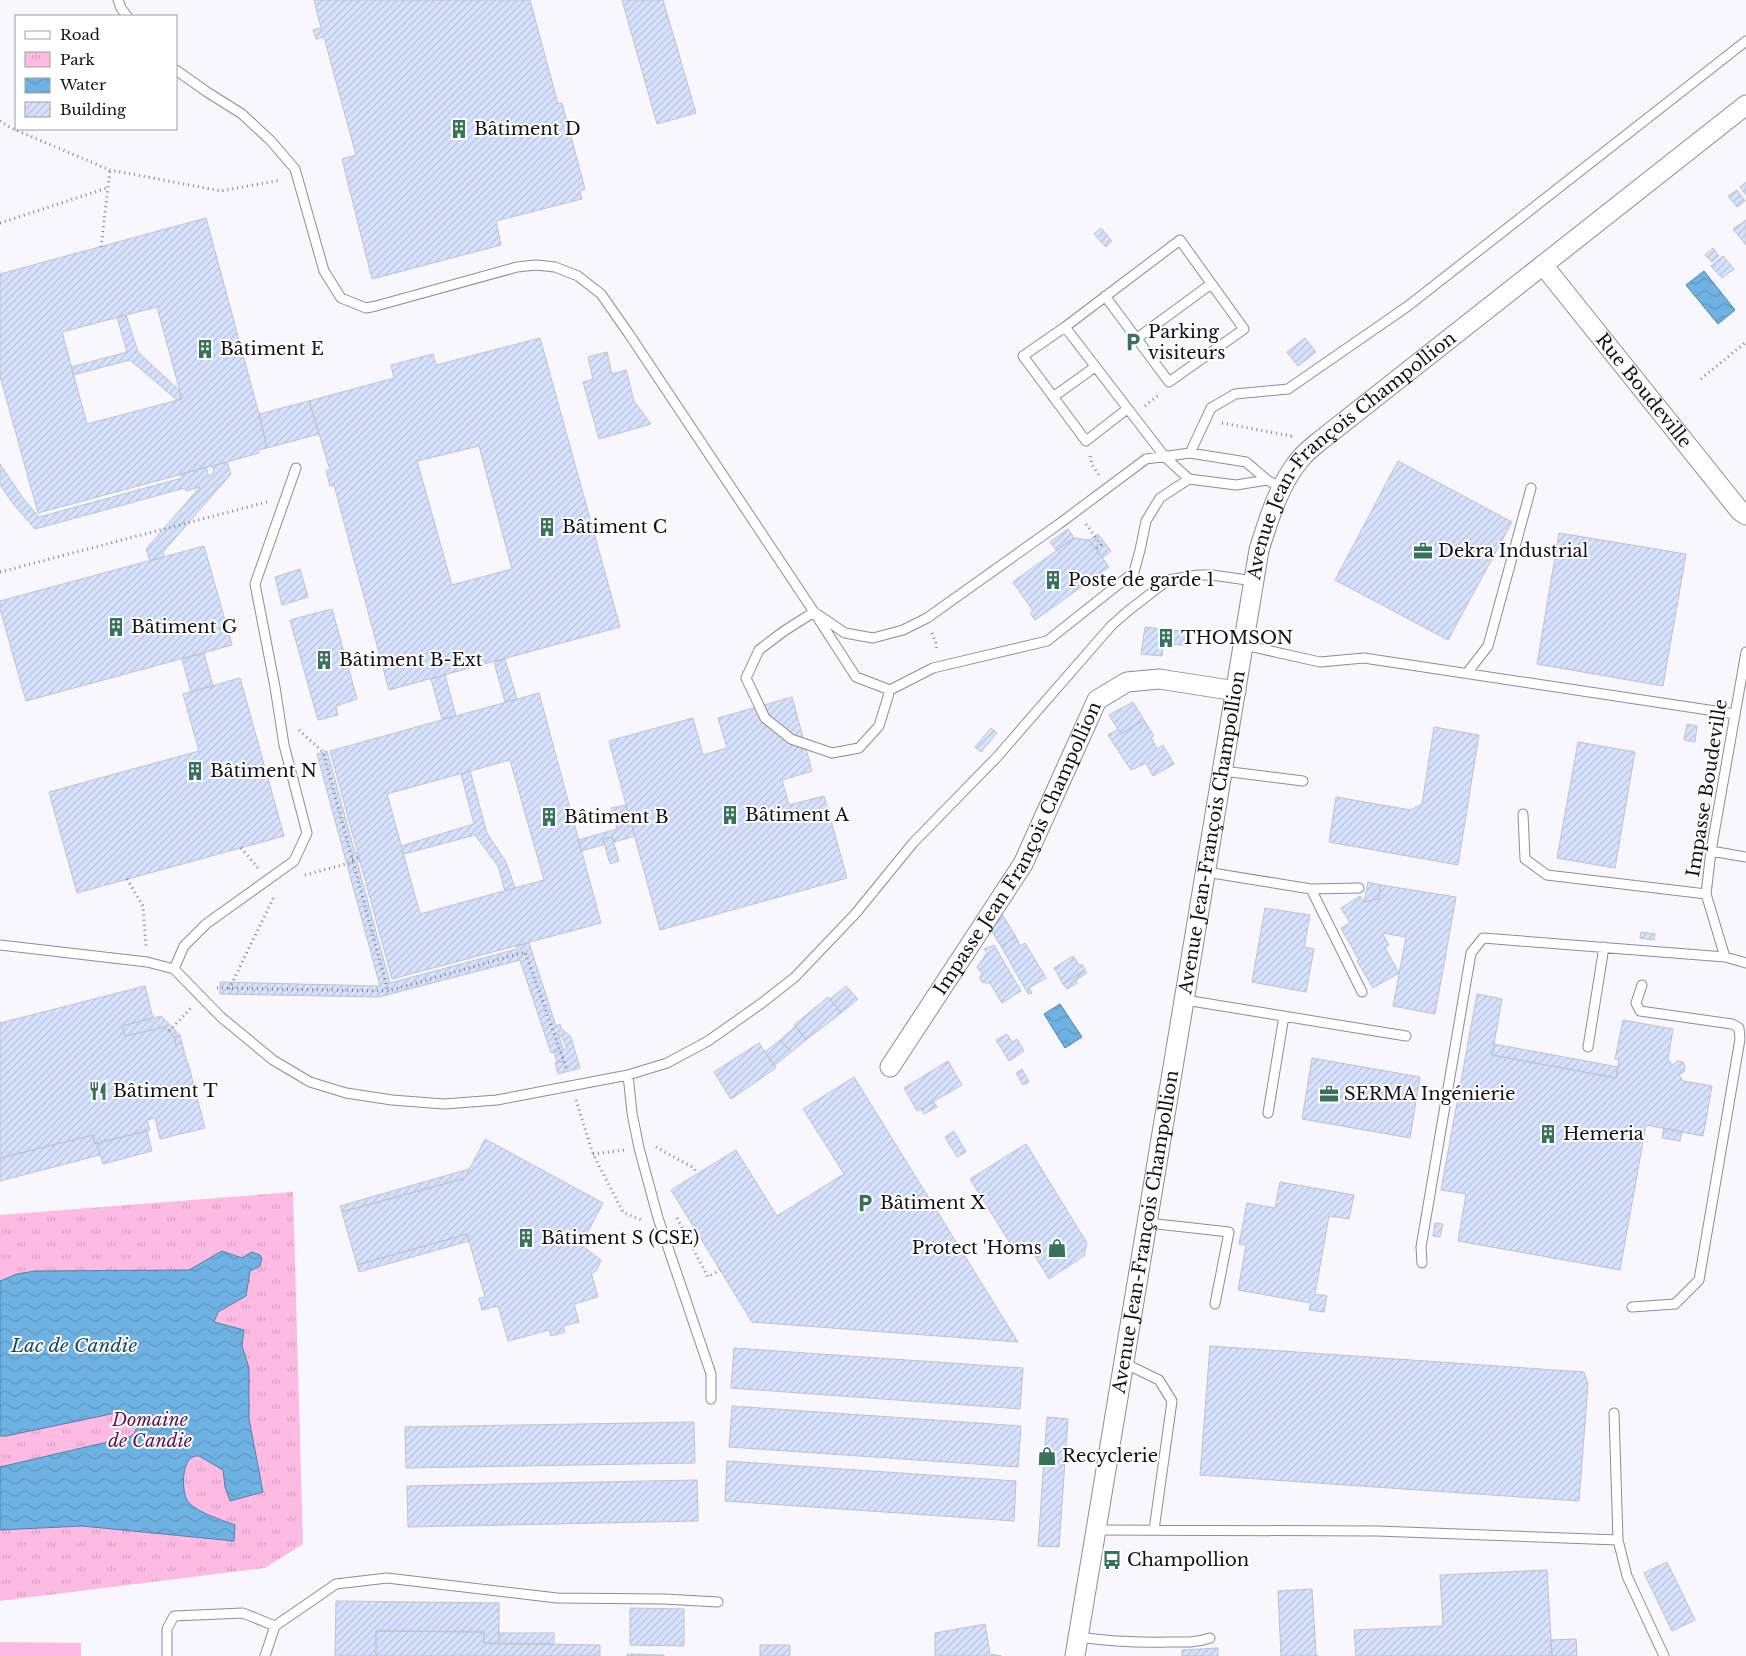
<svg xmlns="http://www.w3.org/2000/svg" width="1746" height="1656" viewBox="0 0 1746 1656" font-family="'Libre Baskerville',serif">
<defs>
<pattern id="park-tufts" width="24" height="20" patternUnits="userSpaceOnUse" patternTransform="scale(1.25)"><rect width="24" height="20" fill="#fdbae2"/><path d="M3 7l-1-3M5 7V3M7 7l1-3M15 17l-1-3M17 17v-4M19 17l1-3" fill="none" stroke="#d89fc1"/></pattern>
<pattern id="water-waves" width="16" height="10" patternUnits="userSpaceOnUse" patternTransform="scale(1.25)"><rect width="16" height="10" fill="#6eb2e3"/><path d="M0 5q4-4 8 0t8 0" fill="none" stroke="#5e98c2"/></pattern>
<pattern id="building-hatch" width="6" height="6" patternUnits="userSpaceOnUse" patternTransform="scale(1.25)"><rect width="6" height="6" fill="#d6e2fe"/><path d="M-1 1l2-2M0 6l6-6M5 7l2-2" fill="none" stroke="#b7c1d9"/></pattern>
</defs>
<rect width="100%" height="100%" fill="#f8f7fe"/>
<path fill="#fdbae2" d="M0,1642L81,1643V1656H0Z"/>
<path fill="url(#park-tufts)" d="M293,1192L303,1544L265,1568L0,1601V1215Z"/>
<path fill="url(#water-waves)" stroke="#5282a5" d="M1704,271L1735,310L1718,324L1686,285Z
M1060,1004L1082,1037L1065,1048L1044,1014Z
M222,1251L242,1258L252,1252L260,1255L262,1258L260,1266L250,1271L246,1296L218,1312L214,1322L244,1330L242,1346L249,1368V1419L263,1492L230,1501L225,1487L223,1470L199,1456C181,1453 180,1493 189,1503C199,1513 222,1520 235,1525L234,1541L82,1526L0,1530V1467L129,1437L134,1434L138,1425L135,1416L125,1411L6,1436H0V1281L17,1274L35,1271L189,1270Z"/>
<path fill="url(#building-hatch)" stroke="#bfc3cb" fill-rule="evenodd" d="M314,0H530L558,104L562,103L585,189L580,191L582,199L496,221L501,245L372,279L342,159L356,155L324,37L316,39L313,30L321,28Z
M622,0H663L696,113L657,124Z
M1746,182V195L1740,187Z
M1737,190L1745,201L1737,207L1728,196Z
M206,218L259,414L267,448L258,450L259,453L227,462L38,513L0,376V274ZM157,307L182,399L87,424L62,332Z
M1746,220V245L1733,229Z
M1101,228L1112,241L1106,247L1094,234Z
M1713,248L1719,256L1712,262L1705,255Z
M1723,256L1734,269L1722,278L1711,266Z
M126,315L138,352L179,390L182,399L177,400L130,360L73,375L71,367L127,352L117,317Z
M540,338L620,627L389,690L334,485L330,486L326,470H330L309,401L394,378L391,365L433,354L436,365ZM479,446L512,569L452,585L417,461Z
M1305,338L1316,352L1298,366L1287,352Z
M607,352L612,374L626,370L634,401L651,424L599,439L583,382L593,379L588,357Z
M309,401L319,434L267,448L259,414Z
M1398,461L1512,522L1448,640L1335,580Z
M227,462L231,474L163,552L164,557L150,561L146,549L200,487L186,491L185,488L35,529L14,505L0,485V464L23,498L39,517L182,478L181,474L206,467L209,477L214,471L212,466Z
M1068,529L1074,538L1056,550L1050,542Z
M1559,533L1686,554L1663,686L1537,664Z
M1098,534L1111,551L1102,558L1089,540Z
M1074,538L1089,540L1109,567L1035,620L1030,613L1033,611L1013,582Z
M204,546L232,645L26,701L0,609V601Z
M300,569L308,597L282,605L275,577Z
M332,609L357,699L336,706L338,715L318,720L290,620Z
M1145,627L1189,632L1188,646L1163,643L1162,656L1141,654Z
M204,653L213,686L191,692L182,659Z
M505,659L517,699L505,702L494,662Z
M445,675L456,716L442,719L431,679Z
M240,678L284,836L77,893L49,792L199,751L183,694Z
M539,693L601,923L392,979L330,751ZM510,760L544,880L420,914L387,794Z
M792,697L812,771L782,780L789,805L824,796L847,878L660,930L609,741L693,718L703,755L727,748L718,718Z
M1133,702L1144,720L1121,734L1109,715Z
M1144,720L1154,736L1151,737L1157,749L1163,745L1174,764L1153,776L1146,763L1131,770L1108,735L1118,729L1121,734Z
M1687,724L1697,726L1695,742L1684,740Z
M1434,727L1479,735L1458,865L1329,842L1336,797L1411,810L1422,804Z
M991,728L997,733L981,752L975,747Z
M1578,742L1635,752L1615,868L1557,858Z
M327,751L355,853H358L360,861L357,862L390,983L517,949L516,946L529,943L556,1026L560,1024L561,1028L571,1037L580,1068L558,1074L555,1063L564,1061L560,1050L551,1053L520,960L379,997L220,994V982L380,986L317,754ZM558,1034L563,1039L567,1049L564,1050Z
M470,771L487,833L506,862L515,888L505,891L498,866L475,835L404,854L401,846L474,824L461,774Z
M626,805L635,836L614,842L612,837L603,839V845L581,851L578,840L617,829L611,808Z
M612,837L619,861L610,864L603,839Z
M1368,882L1381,885L1378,899L1364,902Z
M1381,885L1456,897L1435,1014L1393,1006L1406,937L1382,933L1389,945L1385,948L1399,973L1373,988L1357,961L1359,960L1341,928L1350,923L1341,908L1360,896L1364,902L1378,899Z
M1265,908L1310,915L1304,947L1314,949L1306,992L1252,982Z
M1002,914L1016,937L1001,946L991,930Z
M1641,932L1655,934L1654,940L1640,938Z
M1016,937L1020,946L1025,943L1046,978L1029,988L1032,993L1028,994L1001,946Z
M994,945L1021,991L1002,1003L990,983H984L981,981L980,976L983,975L977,967L987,953L984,949Z
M1073,956L1080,966L1082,964L1085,970L1063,984L1054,968Z
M1085,970L1087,973L1076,980L1077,983L1067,989L1063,984Z
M145,986L153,1018L122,1026L125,1036L164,1027L174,1037L176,1045L182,1043L187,1063H188L205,1128L160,1139L155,1118L147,1120L150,1130L95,1144L93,1135L0,1158V1023Z
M846,986L858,999L841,1013L830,999Z
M1477,994L1502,999L1492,1055L1616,1078L1619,1060L1615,1059L1623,1020L1673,1029L1668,1059L1672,1065L1677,1061L1683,1062L1685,1066L1684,1072L1679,1075L1683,1081L1712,1086L1703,1136L1646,1125L1620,1270L1458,1241L1466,1194L1441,1190Z
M828,997L841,1013L806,1040L794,1025Z
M161,1016L180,1035L174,1037L164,1027L125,1036L122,1026Z
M796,1026L806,1040L791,1052L780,1040Z
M1007,1034L1012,1042L1017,1039L1024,1051L1009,1061L996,1040Z
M180,1035L182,1043L176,1045L174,1037Z
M780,1040L791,1052L774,1066L765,1052Z
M759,1043L776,1068L731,1099L714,1072Z
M1494,1044L1618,1067L1616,1078L1492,1055Z
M560,1050L564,1061L557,1062L554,1052Z
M1312,1058L1420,1077L1410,1138L1302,1119Z
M948,1061L962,1085L917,1111L904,1088Z
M1022,1069L1029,1082L1023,1085L1016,1073Z
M854,1077L1018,1342L752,1322L671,1190L736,1150L777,1216L844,1174L803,1109Z
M934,1102L937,1107L924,1114L921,1109Z
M1664,1128L1682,1132L1680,1141L1662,1138Z
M147,1131L152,1151L103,1164L97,1143Z
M954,1131L966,1152L957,1157L945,1137Z
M93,1135L95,1144L97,1143L100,1155L0,1181V1158Z
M485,1139L603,1203L581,1245L601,1260L597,1270L593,1273L591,1272L598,1297L574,1304L579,1322L563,1326L565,1332L551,1336L549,1330L508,1341L498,1306L482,1310L479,1298L485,1297L467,1234L357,1265L342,1212L465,1178Z
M1026,1144L1087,1243L1084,1256L1049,1279L1030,1248L1018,1256L970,1179Z
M469,1169L465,1178L342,1212L340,1206Z
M1280,1182L1354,1195L1349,1219L1329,1216L1315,1294L1327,1296L1324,1312L1309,1310L1311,1303L1238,1290L1246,1245L1239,1244L1247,1203L1275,1208Z
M1435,1223L1443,1224L1440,1237L1433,1236Z
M467,1234L469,1241L359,1272L357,1265Z
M1210,1346L1584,1372L1588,1384L1579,1501L1200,1475Z
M734,1348L1023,1368L1020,1409L731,1388Z
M732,1406L1021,1426L1018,1467L729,1447Z
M1047,1417L1068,1419L1059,1547L1038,1546Z
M694,1422L695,1463L406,1468L405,1427Z
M727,1461L1016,1481L1014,1521L725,1501Z
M697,1480L698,1521L408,1527L407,1486Z
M1667,1562L1695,1620L1672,1631L1644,1573Z
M1547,1570L1552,1656H1356L1354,1630L1443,1626L1440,1575Z
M1312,1589L1316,1655L1318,1656H1281L1278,1591Z
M336,1601L499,1603V1644L484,1643V1632L376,1631V1656H335Z
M630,1608L684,1609V1646L630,1645Z
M985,1624L990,1654L1001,1656H935V1633Z
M376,1631L484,1632V1643L600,1645V1656H376Z
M499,1633H554V1644H499Z
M1576,1639L1577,1656H1552L1551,1640Z
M760,1645H790V1656H760Z
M1218,1648V1656H1182V1650Z
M627,1654L664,1655V1656H627Z"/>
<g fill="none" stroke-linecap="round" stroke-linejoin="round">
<g stroke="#8e8d95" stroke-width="11">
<path id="lane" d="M118,0L121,8L127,16
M176,70L207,92L242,114L271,141L295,169L324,271L341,298L366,308L376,306L517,267L536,265L555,267L578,276L601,294L629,334L814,612L845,633L873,638L903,630L927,618L1059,524L1146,459L1190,453L1246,462L1267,480L1282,488
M1105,296L1169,382L1244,329L1180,240L1065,327L1165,457L1189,479L1236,485L1267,480
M1065,327L1023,356L1086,441L1127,409
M1136,339L1211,284
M1053,397L1095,367
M1190,453L1211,408L1235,394L1288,389L1408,306L1746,41
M1244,645L1320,662L1364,658L1735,714
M1467,673L1488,646L1531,488
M890,690L879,726L859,748L832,753L791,739L765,718L746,678L759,650L784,631L814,612L856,677L890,690L933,668L1047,641L1134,572L1140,550L1146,521L1160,498L1189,479
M1223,771L1303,781
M1523,814L1525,859L1547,875L1706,894
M1711,851L1746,857
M1206,872L1311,889L1359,888
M1311,889L1362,992
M0,945L147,962L174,969L221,1017L273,1060L310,1082L346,1093L392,1100L444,1104L497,1100L628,1075L667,1063L708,1041L762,1003L795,977L856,913L913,843L997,757L1111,626L1128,611L1168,580L1198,575H1212L1254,581
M1725,957L1706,894L1711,851L1746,652
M174,969L184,946L206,924L294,861L307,833L284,745L275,687L255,584L296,468
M1185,1000L1406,1036
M1588,1047L1604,947
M628,1075L632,1113L639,1148L658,1218L711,1374V1399
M1268,1113L1284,1016
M1148,1223L1229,1232L1215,1304
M1422,1263L1421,1247L1471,953L1483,938L1725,957L1746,963
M1632,1307L1675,1304L1699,1280L1740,1039L1739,1028L1732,1024L1640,1011L1636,1003L1642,985
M1124,1363L1159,1380L1172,1401L1154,1530
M1614,1413L1618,1540L1627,1576L1664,1656
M1096,1530L1377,1531L1618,1540
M1078,1637C1108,1641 1137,1643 1168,1642C1182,1642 1196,1643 1210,1638
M167,1656V1629L174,1616L243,1613L275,1626
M265,1656L275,1626L336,1584L387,1578L557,1598L664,1599L718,1602"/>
</g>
<g stroke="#8e8d95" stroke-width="21">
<g id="street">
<path id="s1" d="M1543,265L1740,511L1746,515"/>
<path id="s2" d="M890,1067L1023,864L1097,700L1127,682L1159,679L1236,691"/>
<path id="s3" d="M1075,1656L1259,550C1269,518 1279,484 1301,458C1307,451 1315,445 1321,440L1746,105"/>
</g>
</g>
<path stroke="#848388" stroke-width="3" stroke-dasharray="1 4" stroke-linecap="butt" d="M0,121L11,128L110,170L221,191L281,180
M0,223L107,188
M101,247L110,170
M1701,379L1746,342
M1145,406L1160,394
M1222,423L1291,436L1293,434
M1090,456L1092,465L1099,475
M1086,524L1101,545L1096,549
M0,572L267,502
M932,633L937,646L936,650
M299,730L323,752L353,862
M241,848L258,868
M352,859L359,857
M305,875L353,862L388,991
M127,879L143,906L146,946
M217,988L388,991L525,952L567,1070
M229,989L274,897
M169,1031L191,1008
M576,1100L593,1154L623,1212L641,1220
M656,1147L694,1168L697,1174
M593,1154L624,1150
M677,1218L708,1277L720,1270"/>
<use href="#lane" stroke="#fff" stroke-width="9"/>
<use href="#street" stroke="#fff" stroke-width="19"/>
</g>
<defs>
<g id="building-bare" transform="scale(1.5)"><path d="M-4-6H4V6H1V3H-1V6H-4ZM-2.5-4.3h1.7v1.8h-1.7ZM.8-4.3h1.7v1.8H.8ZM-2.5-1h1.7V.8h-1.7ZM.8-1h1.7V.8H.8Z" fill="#37725b" stroke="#fff" stroke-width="2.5" paint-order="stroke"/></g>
<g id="parking-bare" transform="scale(1.5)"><path d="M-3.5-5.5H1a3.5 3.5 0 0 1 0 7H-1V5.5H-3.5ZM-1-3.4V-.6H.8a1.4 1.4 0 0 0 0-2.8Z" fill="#37725b" stroke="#fff" stroke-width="2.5" paint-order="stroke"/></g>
<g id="office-bare" transform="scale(1.5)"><path d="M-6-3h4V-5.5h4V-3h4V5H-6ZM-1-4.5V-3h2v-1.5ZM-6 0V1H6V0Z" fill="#37725b" stroke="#fff" stroke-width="2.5" paint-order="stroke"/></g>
<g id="restaurant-bare" transform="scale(1.5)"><path d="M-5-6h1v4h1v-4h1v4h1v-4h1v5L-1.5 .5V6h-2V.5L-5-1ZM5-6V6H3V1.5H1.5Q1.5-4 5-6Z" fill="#37725b" stroke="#fff" stroke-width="2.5" paint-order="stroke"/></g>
<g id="shop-bare" transform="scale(1.5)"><path d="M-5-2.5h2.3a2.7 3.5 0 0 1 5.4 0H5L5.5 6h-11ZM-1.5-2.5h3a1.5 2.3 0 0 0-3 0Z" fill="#37725b" stroke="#fff" stroke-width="2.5" paint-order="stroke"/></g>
<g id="bus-bare" transform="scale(1.5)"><path d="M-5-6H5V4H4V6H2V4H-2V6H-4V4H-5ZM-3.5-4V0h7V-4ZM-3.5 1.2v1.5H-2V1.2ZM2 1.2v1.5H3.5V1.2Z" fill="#37725b" stroke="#fff" stroke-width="2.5" paint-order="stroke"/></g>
</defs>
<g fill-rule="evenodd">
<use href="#building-bare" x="459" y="129"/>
<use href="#parking-bare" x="1133" y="342"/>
<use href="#building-bare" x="205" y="349"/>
<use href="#building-bare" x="547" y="527"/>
<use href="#office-bare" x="1423" y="551"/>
<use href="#building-bare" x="1053" y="580"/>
<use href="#building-bare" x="116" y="627"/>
<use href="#building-bare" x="1166" y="638"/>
<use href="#building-bare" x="324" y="660"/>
<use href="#building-bare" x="195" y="771"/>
<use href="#building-bare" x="730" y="815"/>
<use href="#building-bare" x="549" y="817"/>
<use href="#restaurant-bare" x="98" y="1091"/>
<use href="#office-bare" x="1329" y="1094"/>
<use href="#building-bare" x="1548" y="1134"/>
<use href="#parking-bare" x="865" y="1203"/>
<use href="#building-bare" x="526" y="1238"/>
<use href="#shop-bare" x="1057" y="1248"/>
<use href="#shop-bare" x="1047" y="1456"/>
<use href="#bus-bare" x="1112" y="1560"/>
</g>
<g text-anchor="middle" stroke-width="4" stroke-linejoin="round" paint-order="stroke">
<g font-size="18" fill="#121215" stroke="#fff" text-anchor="start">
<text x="474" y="135">Bâtiment D</text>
<text x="1148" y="338">Parking<tspan x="1148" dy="21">visiteurs</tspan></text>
<text x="220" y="355">Bâtiment E</text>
<text x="562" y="533">Bâtiment C</text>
<text x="1438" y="557">Dekra Industrial</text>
<text x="1068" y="586">Poste de garde 1</text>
<text x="131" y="633">Bâtiment G</text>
<text x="1181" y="644">THOMSON</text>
<text x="339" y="666">Bâtiment B-Ext</text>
<text x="210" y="777">Bâtiment N</text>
<text x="745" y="821">Bâtiment A</text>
<text x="564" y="823">Bâtiment B</text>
<text x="113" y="1097">Bâtiment T</text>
<text x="1344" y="1100">SERMA Ingénierie</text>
<text x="1563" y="1140">Hemeria</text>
<text x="880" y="1209">Bâtiment X</text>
<text x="541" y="1244">Bâtiment S (CSE)</text>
<text x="1042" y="1254" text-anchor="end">Protect 'Homs</text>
<text x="1062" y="1462">Recyclerie</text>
<text x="1127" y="1566">Champollion</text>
</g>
<g font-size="18" fill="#121215" stroke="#fff">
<text dy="6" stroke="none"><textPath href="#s1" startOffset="161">Rue Boudeville</textPath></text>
<text dy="6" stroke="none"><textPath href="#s3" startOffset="1255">Avenue Jean-François Champollion</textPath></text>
<text transform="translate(1707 788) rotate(-81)" y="6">Impasse Boudeville</text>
<text dy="6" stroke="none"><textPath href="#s3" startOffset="835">Avenue Jean-François Champollion</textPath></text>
<text dy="6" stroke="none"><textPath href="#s2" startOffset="254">Impasse Jean François Champollion</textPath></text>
<text dy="6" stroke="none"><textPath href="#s3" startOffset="430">Avenue Jean-François Champollion</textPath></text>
</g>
<g font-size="18" font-style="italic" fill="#64134d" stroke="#fff">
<text x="150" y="1426">Domaine<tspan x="150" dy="21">de Candie</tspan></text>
</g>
<g font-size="19" font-style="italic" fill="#144869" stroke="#fff">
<text x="74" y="1352">Lac de Candie</text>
</g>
</g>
<rect x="15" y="15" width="162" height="115" fill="#ffffff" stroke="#a0a0a1"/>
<rect x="25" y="31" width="25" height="8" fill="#ffffff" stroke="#a0a0a1"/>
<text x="60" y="40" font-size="15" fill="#121215">Road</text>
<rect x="25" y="52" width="25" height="15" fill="url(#park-tufts)" stroke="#a0a0a1"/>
<text x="60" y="65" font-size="15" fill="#121215">Park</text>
<rect x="25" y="78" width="25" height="15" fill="url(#water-waves)" stroke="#a0a0a1"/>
<text x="60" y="90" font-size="15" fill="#121215">Water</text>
<rect x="25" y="102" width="25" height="15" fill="url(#building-hatch)" stroke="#a0a0a1"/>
<text x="60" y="115" font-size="15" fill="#121215">Building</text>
</svg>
